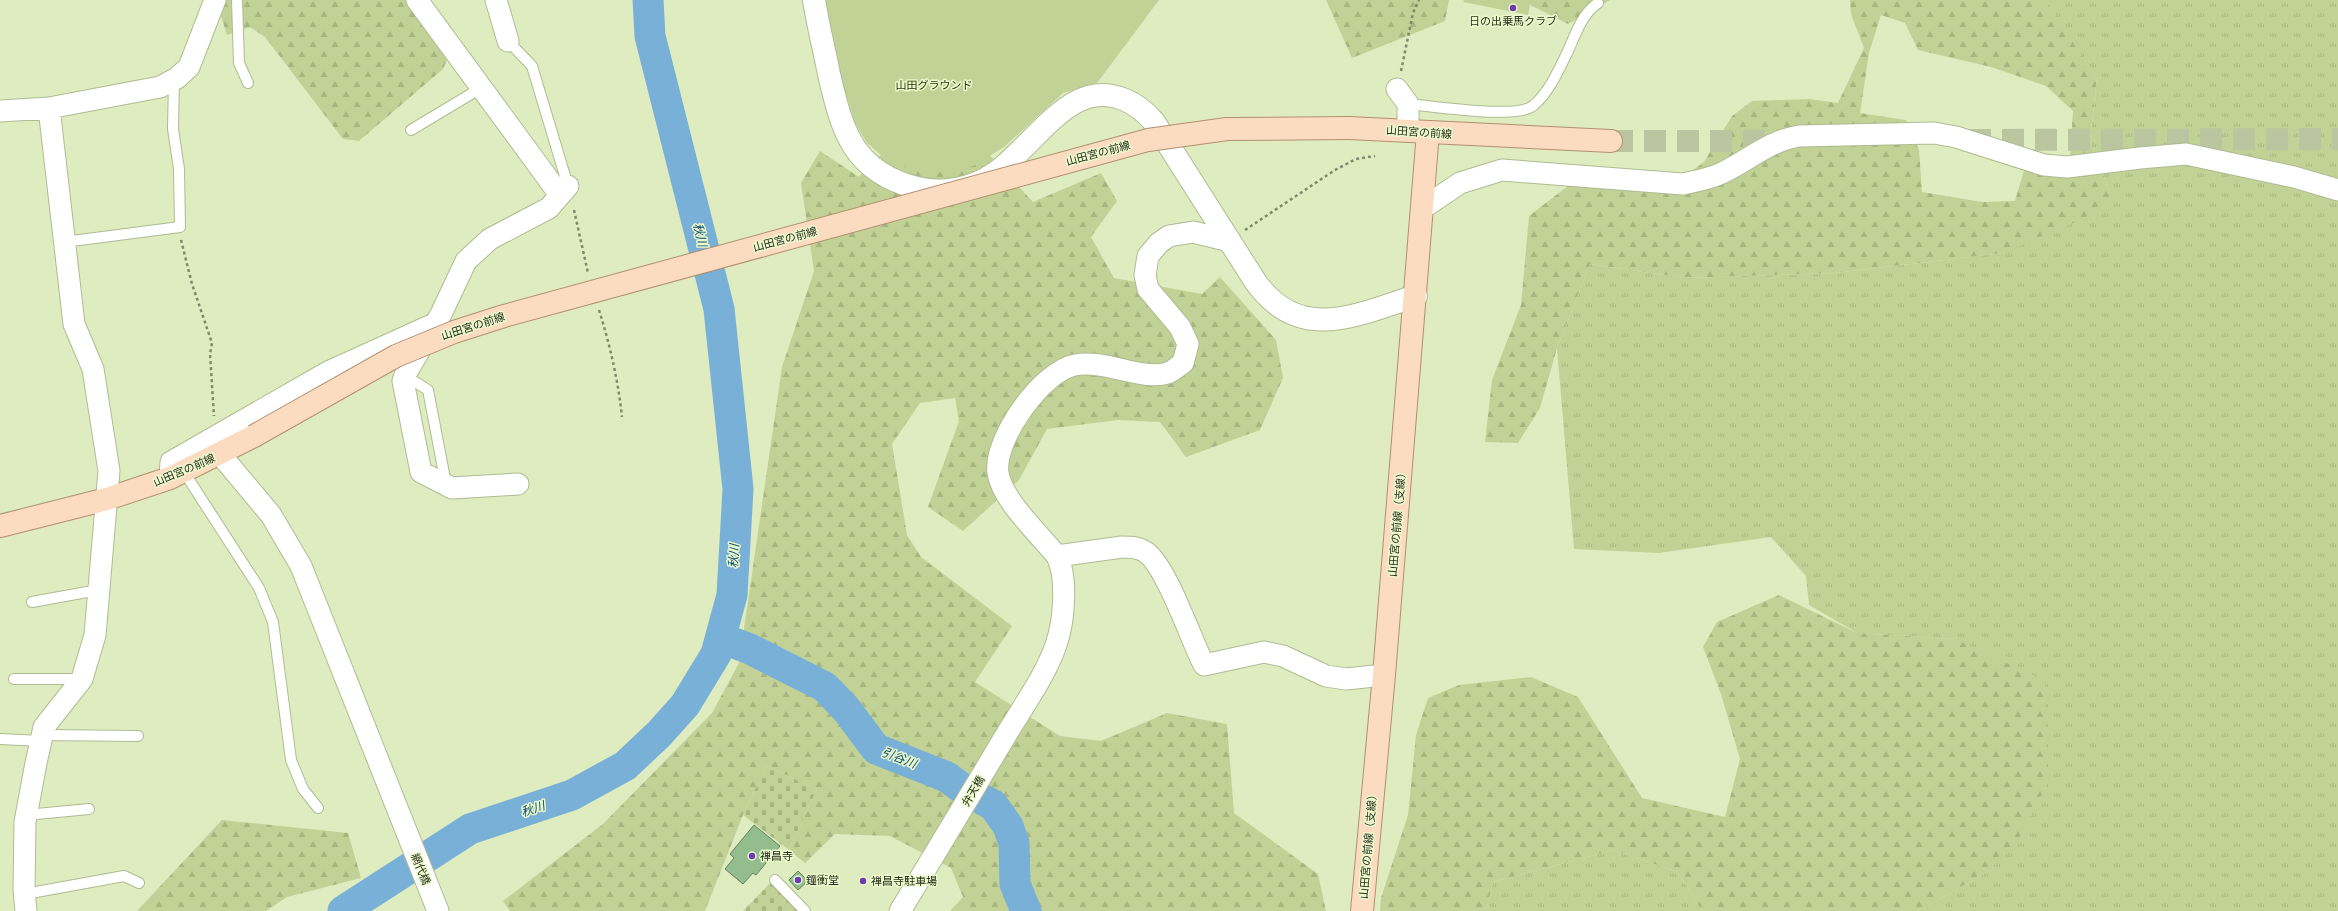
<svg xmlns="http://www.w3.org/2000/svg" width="2338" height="911" viewBox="0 0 2338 911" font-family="'Asap Condensed','Noto Sans JP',sans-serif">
<defs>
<pattern id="grass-tufts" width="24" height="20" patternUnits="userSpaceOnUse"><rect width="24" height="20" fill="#c2d296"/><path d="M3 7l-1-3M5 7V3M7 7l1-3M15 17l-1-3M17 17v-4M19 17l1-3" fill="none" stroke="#a7b581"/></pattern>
<pattern id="forest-firs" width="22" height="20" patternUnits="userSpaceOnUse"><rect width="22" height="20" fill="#c2d296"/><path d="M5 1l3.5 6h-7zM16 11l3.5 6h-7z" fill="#a7b581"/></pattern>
<pattern id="cemetery-stones" width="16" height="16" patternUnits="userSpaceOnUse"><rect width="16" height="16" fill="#c2d296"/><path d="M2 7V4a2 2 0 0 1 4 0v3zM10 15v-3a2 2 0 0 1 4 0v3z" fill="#a7b581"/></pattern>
</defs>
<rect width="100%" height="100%" fill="#dfecc0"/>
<path fill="url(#grass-tufts)" d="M2044,0H2338V911H1918L1990,870L1955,639L1857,633L1809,605L1806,576L1771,537L1659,553L1574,549L1557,348L1590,264L1684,278L1835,273L2003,253L2111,194L2090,140L2097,79Z
M1613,850L1678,872L1702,911H1486L1493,882Z"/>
<path fill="url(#forest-firs)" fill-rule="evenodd" d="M226,0H409L450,52L443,69L359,141L343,139L265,37L250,27L227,35L221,16Z
M1326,0H1449L1445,21L1352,58Z
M1520,0H1610L1568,24Z
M1850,0H2045L2097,79L2090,140L2111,194L2085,218L2003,253L1835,273L1684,278L1590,264L1557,348L1540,408L1518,443L1485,442L1492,380L1521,305L1529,216L1573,182L1685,176L1704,162L1732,116L1752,101L1809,99L1838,103L1864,48L1851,14ZM1881,15L1905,23L1918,50L1991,67L2046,86L2073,111L2069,170L2025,167L2015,201L1982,202L1922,192L1919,150L1906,120L1860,113L1869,53Z
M921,113L972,136L1033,202L1101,173L1117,201L1091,237L1114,278L1202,294L1220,277L1276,340L1283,378L1260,430L1186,457L1160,422L1118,420L1047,429L1019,480L963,531L928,507L959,421L955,398L920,403L892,444L907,535L921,557L1012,626L975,682L1060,736L1101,741L1167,713L1227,724L1234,813L1318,874L1326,911H950L963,897L951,868L890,836L835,834L805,863L789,850L817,789L766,766L743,815L705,911H510L503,901L603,824L712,713L739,663L782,367L814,271L801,183L820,151L859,177Z
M1779,595L1857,633L1955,639L2045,681L2046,786L2018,840L1990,870L1918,911H1702L1678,872L1613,850L1493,882L1486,911H1380L1381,898L1408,815L1416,735L1428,698L1459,685L1531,677L1578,697L1642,798L1725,817L1740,759L1721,694L1703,647L1717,622Z
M222,820L348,833L361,878L287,897L266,911H137Z"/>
<path fill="url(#cemetery-stones)" d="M766,766L817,789L789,850L743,815Z
M772,881L801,911H743Z"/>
<path fill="#c2d296" d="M825,0H1159L1097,83L1063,93L1004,147L973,166L941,172L912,169L888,161L867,143L855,123L844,88L828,26Z
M1464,0H1531L1528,15L1463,2Z"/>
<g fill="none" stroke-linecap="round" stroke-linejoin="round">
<path stroke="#79b0d8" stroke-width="31" d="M721,638L750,649L825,687L846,709L876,749L947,777L963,789L993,805L1008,826L1014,843L1015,884L1026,911
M343,911L470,829L572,795L625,766L659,734L685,705L716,654L732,595L738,489L719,309L650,36L648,0"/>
</g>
<path fill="#93bd8c" stroke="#64805f" d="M754,825L780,846L756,875L753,873L743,884L725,869L734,858L730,854Z
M798,871L808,881L798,890L789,880Z"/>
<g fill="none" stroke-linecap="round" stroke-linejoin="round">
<path stroke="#bbc6a0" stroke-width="22" stroke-dasharray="22 11" stroke-linecap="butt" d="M1969,140L2338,139
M1611,141H1787"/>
<g stroke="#afbb91" stroke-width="12">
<path id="service" d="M237,0L239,63L248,83
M508,41L532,66L568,186
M1408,104C1432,106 1519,120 1534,105C1550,91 1559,69 1568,51C1576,33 1582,14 1598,3
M411,130L481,88
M64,242L180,227L179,169L173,129L174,80
M403,381L412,380L428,390L446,484
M184,472L259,588L273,622L291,760L303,789L318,808
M32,602L98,590
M14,679H82
M42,735L138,736
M0,739L41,741
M26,815L89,809
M775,880L805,911
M25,894L124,876L139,883"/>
</g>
<g stroke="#afbb91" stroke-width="23">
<path id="minor" d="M417,0L560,195
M496,0L508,41
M1397,89L1408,104V130
M0,111L49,108L160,87L177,78L189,67L215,0
M1423,208L1460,183L1502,170L1683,184C1696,181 1709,179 1722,173C1749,160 1769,141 1799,136L1934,133L1956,137L2044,165L2067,167L2140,158L2186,154L2294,177L2338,190
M220,454L271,515L301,566L438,911
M170,478L171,462L328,372L434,324
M518,484L452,488L421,472L403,381L405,375L441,314L466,261L490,239L549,208L568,186
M1057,556L1122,547C1130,547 1137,547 1144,551C1165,562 1191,640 1204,665L1264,652L1283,656L1326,676L1346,679L1384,675
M26,911L24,890L25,822L36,763L44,727L82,679L95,635L109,471L93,369L74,324L49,108
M900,911C935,854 969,797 1003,740C1021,709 1044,679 1056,645C1064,622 1068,578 1057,556C1040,535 1002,500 998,473C993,440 1042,371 1075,365C1105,359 1141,381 1168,373C1173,371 1178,366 1183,363L1188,344L1180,327L1148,289L1145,275L1148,256L1159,243L1169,236L1193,232L1230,241"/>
</g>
<g stroke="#afbb91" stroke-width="24">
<path id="tertiary" d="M814,0C818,25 824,49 829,74C842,131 853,172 917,188C942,194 973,189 995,173C1024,153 1054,107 1088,97C1114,90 1138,103 1154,122L1255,281C1299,344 1356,315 1416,296"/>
</g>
<g stroke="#b1906d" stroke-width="24">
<path id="primary" d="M1349,128L1611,141
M0,526L107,499L170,478L254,436
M1362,911L1384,675L1428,132"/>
</g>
<path stroke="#80896b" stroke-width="2.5" stroke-dasharray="3 3" stroke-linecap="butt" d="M1401,71L1413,13L1419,0
M574,210L588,273
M1245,230L1335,170L1356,159L1375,156
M181,240L192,284L212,343L210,354L214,416
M599,310C610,345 618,380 622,417"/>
<use href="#service" stroke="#fff" stroke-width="10"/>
<use href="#minor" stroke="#fff" stroke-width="21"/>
<use href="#tertiary" stroke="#fff" stroke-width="22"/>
<use href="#primary" stroke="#fbdcc1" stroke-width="22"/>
<g stroke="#b1906d" stroke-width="24" stroke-linecap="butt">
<path id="primary-bridge" d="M254,436L396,356L454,332L504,316L1148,140L1227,129L1349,128"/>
</g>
<use href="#primary-bridge" stroke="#fbdcc1" stroke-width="22"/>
</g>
<g fill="#703ab0" stroke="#ecf9cd" stroke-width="1.5">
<circle cx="1513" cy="8" r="4"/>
<circle cx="752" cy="856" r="4"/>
<circle cx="798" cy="880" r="4"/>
<circle cx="863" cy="881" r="4"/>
</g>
<g text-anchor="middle" stroke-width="3" stroke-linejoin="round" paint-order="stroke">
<g font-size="11" fill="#2b2f1e" stroke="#ecf9cd" text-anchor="start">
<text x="1513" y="25" text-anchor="middle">日の出乗馬クラブ</text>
<text x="760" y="860">禅昌寺</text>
<text x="806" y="884">鐘衝堂</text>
<text x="871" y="885">禅昌寺駐車場</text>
</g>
<g font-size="11" fill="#2d3608" stroke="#ecf9cd">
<text x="934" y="89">山田グラウンド</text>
</g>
<g font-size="11" fill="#2b2f1e" stroke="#ecf9cd">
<text transform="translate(1419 132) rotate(4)" y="4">山田宮の前線</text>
<text transform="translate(1098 153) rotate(-15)" y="4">山田宮の前線</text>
<text transform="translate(785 239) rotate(-15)" y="4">山田宮の前線</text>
<text transform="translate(473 326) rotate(-18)" y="4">山田宮の前線</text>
<text transform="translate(184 470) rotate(-23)" y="4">山田宮の前線</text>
<text transform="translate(1397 522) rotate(-85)" y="4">山田宮の前線（支線）</text>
<text transform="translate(973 791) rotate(-59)" y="4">弁天橋</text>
<text transform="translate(1368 844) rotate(-85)" y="4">山田宮の前線（支線）</text>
<text transform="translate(421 869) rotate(68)" y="4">網代橋</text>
</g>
<g font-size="12" font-style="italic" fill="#00476d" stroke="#ecf9cd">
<text transform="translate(700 235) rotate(76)" y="4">秋川</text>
<text transform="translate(734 556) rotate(-87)" y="4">秋川</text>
<text transform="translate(899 758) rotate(21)" y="4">引谷川</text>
<text transform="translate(533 809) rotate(-18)" y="4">秋川</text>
</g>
</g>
</svg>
